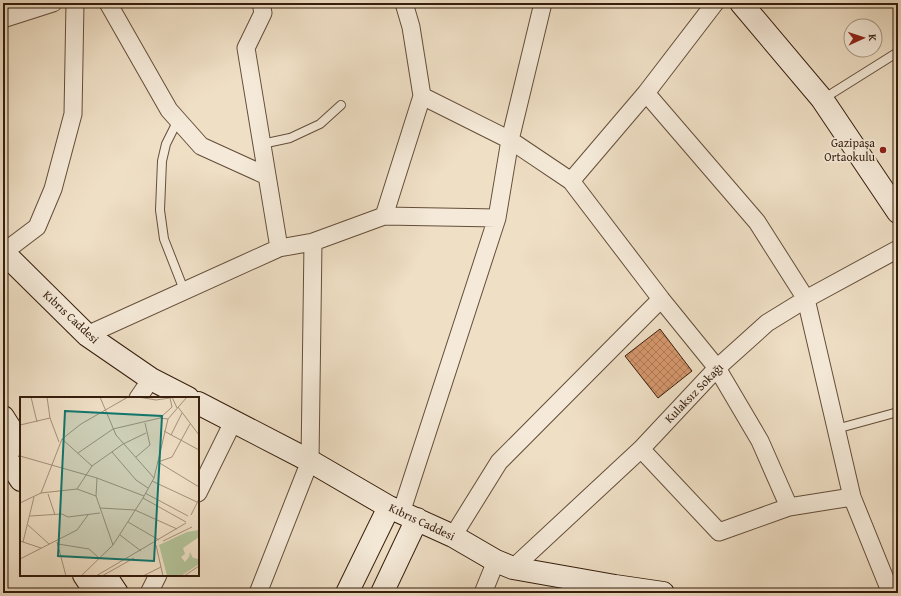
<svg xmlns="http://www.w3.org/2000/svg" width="901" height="596" viewBox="0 0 901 596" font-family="'Gentium Book Plus',serif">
<defs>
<pattern id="building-cross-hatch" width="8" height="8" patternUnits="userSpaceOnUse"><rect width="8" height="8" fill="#d5966c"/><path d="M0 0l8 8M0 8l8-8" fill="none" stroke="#ae7a57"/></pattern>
</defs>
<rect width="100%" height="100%" fill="#efdfc5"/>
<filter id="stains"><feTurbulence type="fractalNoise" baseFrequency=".005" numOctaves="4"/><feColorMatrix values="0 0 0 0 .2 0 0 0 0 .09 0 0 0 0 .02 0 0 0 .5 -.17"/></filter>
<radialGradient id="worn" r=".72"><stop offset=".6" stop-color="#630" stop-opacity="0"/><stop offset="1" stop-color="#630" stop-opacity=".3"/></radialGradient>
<path fill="url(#building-cross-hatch)" stroke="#351d0c" d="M660,329L692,371L658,398L625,356Z"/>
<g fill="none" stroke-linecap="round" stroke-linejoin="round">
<g stroke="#644e3a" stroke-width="10">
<path id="lane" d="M823,99L898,52
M178,120L166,144L162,161L160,210L164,239L184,290
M262,144L290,138L320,124L341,105
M836,429L898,412"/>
</g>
<g stroke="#644e3a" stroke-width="19">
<path id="street" d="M108,3L169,110L201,146L267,176
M261,3L263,13L246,48L279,248
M3,19L53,3
M646,93L757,222L806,299L852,497L888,586V593
M422,96L510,140L571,181L661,299L717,368L760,441L789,507
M571,181L646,93L715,3
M384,216L422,96L411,27L404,3
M4,252L37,227L53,189L73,114L75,3
M87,335L279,248L313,242L384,216L497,218
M138,398L151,379
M641,449L719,532L789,507L852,497
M198,493L233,422
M401,513L497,218L510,140L543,3
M453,536L499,462L661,299
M513,568L641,449L717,368L767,323L806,299L898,249
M149,593L158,575
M258,593L310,461L313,242
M483,593L496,561"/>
</g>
<g stroke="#351d0c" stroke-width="24">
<path id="secondary" d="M741,3L822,99L898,212
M3,252L87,335L151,379L188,398
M198,403L310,461L389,507L453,536L496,561L513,568L615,586L663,593
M3,417L21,445
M3,453L21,480
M84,575L96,593
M105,575L117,593
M347,593L389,507
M382,593L417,519"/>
</g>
<use href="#lane" stroke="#f5ead9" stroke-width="8"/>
<use href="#street" stroke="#f5ead9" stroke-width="17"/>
<use href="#secondary" stroke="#f5ead9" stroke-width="22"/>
</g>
<circle fill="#8f2418" stroke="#f5ead9" stroke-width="1.5" cx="883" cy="150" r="4"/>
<g text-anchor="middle" stroke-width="3.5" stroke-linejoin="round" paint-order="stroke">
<g font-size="12" fill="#351d0c" stroke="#f5ead9" text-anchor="end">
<text x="875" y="147">Gazipaşa<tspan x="875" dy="14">Ortaokulu</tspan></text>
</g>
<g font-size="12" fill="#351d0c" stroke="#f5ead9">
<text transform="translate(71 317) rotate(43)" y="4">Kıbrıs Caddesi</text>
<text transform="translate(694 393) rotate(-46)" y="4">Kulaksız Sokağı</text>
<text transform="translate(422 522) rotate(25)" y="4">Kıbrıs Caddesi</text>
</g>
</g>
<g transform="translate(20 397)">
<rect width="179" height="179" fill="#efdfc5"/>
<path d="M179,133V140L163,151L165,157L161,160L165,165L169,160L170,155L173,161L179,162V167L161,179H147L139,148L167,135Z" fill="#b4c399"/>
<path fill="none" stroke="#a5917b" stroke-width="1" d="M11,0L17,25M27,0L30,21L39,45M80,0L96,38L134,81M118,0L136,3L150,1L152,10L140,21M152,0L157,11M158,10L179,38M0,28L30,21M144,34L179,53M151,38L162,16M42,42L72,69M92,55L116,83L128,91M58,56L93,32L140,21L148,22M0,59L77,81L124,99M116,60L130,48L125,26M138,65L152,60L170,27M138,65L179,90M77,81L76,99L93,148M132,84L177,105M57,92L72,69L103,47L126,36M21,96L42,42L61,27L108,0M125,96L168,119M28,97L35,118M123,101L166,125M0,106L21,96L57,92L76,99M80,111L115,113L157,132M171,118L179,102M10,119L42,117L48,120L80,116M108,125L139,143M8,128L29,147M100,138L121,154M0,144L21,151M143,144L172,130M3,145L14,100M37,145L46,179M38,147L69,152L79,161M136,148L143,179M0,162L57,133L68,118M61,179L93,148L123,101L134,81L148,22L167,0M76,179L166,126M82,179L114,161M123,179L141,170M164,179L179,169"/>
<path fill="#0f766e" fill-opacity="0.15" stroke="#0f766e" stroke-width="2" d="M45,14L142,19L134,164L38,159Z"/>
<rect width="179" height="179" fill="none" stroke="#351d0c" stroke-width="2"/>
</g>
<rect width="901" height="596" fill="none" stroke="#efdfc5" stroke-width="16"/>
<rect x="4" y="4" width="893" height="588" fill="none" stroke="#351d0c" stroke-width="2"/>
<rect x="8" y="8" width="885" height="580" fill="none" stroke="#351d0c"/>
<g transform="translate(863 38) rotate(87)"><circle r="19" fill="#f5ead9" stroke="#a89887"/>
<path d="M0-3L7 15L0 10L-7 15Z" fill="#8f2418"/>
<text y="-6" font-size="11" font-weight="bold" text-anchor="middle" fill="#351d0c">K</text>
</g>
<rect width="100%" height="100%" filter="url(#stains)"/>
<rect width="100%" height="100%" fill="url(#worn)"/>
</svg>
